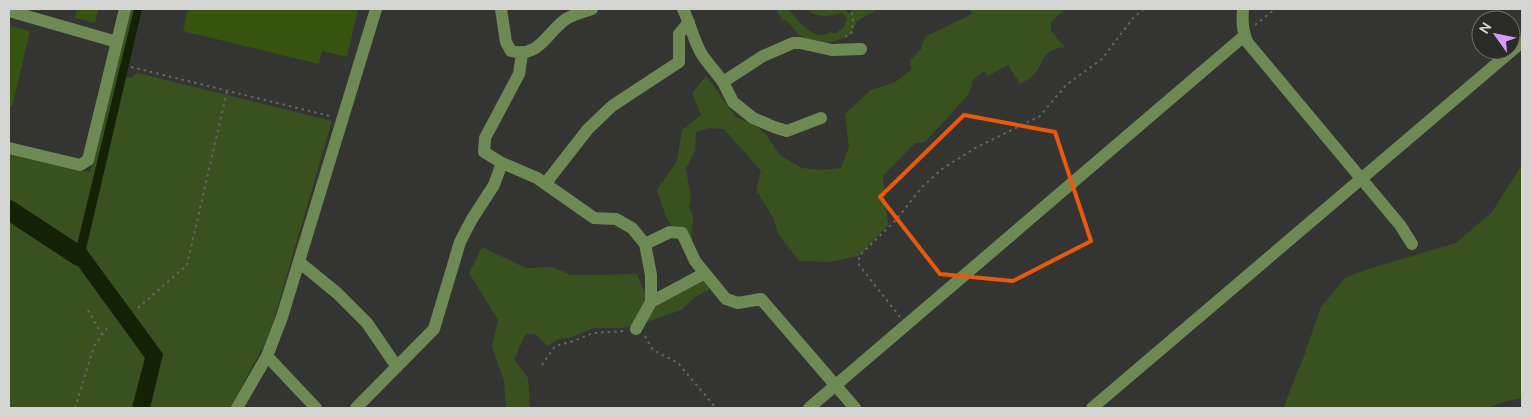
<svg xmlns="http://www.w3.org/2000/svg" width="1531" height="417" viewBox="0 0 1531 417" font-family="Ubuntu,sans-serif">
<rect width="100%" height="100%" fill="#343532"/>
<path fill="#39511f" d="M130,9H134L77,246L74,248L9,204V153L90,172Z
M776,9H788C798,20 814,43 831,32L835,34L844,27L847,18L842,13C829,16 817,19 807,9H846V11L850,14L852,9H878L857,21L851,34L836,41L818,44L799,35L786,20H782Z
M969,9H1065L1051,22V31L1065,47C1041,50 1046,60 1034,75C1030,78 1025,81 1020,84L1008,65L988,76L984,71L974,79L968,95L925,142L915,143L883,176L888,225L859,256L829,262L799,261L778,234L774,219L756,190L761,171L724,129L708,128L696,132L695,151L686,169L691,197L689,207L693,216L691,243L684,245L666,217L657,190L677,161L682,130L701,115L692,93L706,76L736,117L757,126L767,136L780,155L802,168L822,170L841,168L849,147L845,114L871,90L894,83L911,70L910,60L921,49L925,37L972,14Z
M137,73L332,121L272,326L263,347L230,408H150L163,354L86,249L126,77L131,78Z
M1522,165V398L1500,403L1488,408H1283L1304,356L1321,307L1345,278L1368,269L1456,243L1492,212Z
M9,214L68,252L145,358L132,408H9Z
M482,247L526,268L552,267L571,275L637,274L646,296L705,279L712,288L695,297L681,310L643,323L621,328H594L569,338L558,339L548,346L535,334H526L514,359L528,378L530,408H506L504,381L492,347L498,320L469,273Z"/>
<path fill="#132105" d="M134,9H142L86,249L163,354L150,408H132L145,358L68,252L77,245Z"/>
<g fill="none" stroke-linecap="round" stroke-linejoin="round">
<path stroke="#132105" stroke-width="20" d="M9,210L79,256"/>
</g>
<path fill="#35540f" d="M77,9H98L95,23L75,18Z
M188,9H358L347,57L322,51L319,64L183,31Z
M11,26L30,31L12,107L9,106V35Z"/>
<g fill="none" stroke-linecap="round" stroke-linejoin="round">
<path stroke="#656664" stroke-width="2" stroke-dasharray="2.5 4" stroke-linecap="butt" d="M1255,25L1275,9
M845,37L852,32L853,20L851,9
M131,67L330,116
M138,308L187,265L227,91
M88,310L102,335
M900,317L859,265V256L897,219L922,187L942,169L977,147L1040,116L1066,85L1102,59L1133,18L1144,9
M645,336L653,350L678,363L716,408
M542,365L555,346L574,341L593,333L624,331
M75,408L94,346L108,327"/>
<path stroke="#6e8a54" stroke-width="12" d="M501,9L506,42L511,51C540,58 546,33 566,19C573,14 584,12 592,9
M683,9C690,23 693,39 701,53C707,63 716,72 723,82L763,56L793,43H800L832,50L861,49
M1243,9C1242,21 1242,32 1248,43L1400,225L1412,244
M9,11L117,42
M522,54L519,74L485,138L484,152L502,163L537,178L594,218L616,219L632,228L645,244L651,275V302L636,329
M723,82L733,102L753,118L774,127L787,131L821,118
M9,148L80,165L88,160L125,9
M545,184L588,129L612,106L679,62V34L689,22
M645,244L670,232L682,233L695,261L726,299L738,303L761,299L855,408
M299,262L337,293L367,323L397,367
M651,302L705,273
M267,356L316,408
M237,408L267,356L282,317L376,9
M356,408L434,329L460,242L472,219L494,185L502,163
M809,408L1244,36
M1092,408L1522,42"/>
</g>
<path fill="none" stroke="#e8590c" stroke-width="4" stroke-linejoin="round" d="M964,115L1055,132L1091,241L1013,281L940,274L880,197Z"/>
<rect width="1531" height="417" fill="none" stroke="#d4d5d3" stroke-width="20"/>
<g transform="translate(1496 35) rotate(303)"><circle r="24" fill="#2a2b28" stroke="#6e6f6c"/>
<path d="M0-4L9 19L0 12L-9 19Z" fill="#d59bfb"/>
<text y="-8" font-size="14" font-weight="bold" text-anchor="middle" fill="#d4d5d3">N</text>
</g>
</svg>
